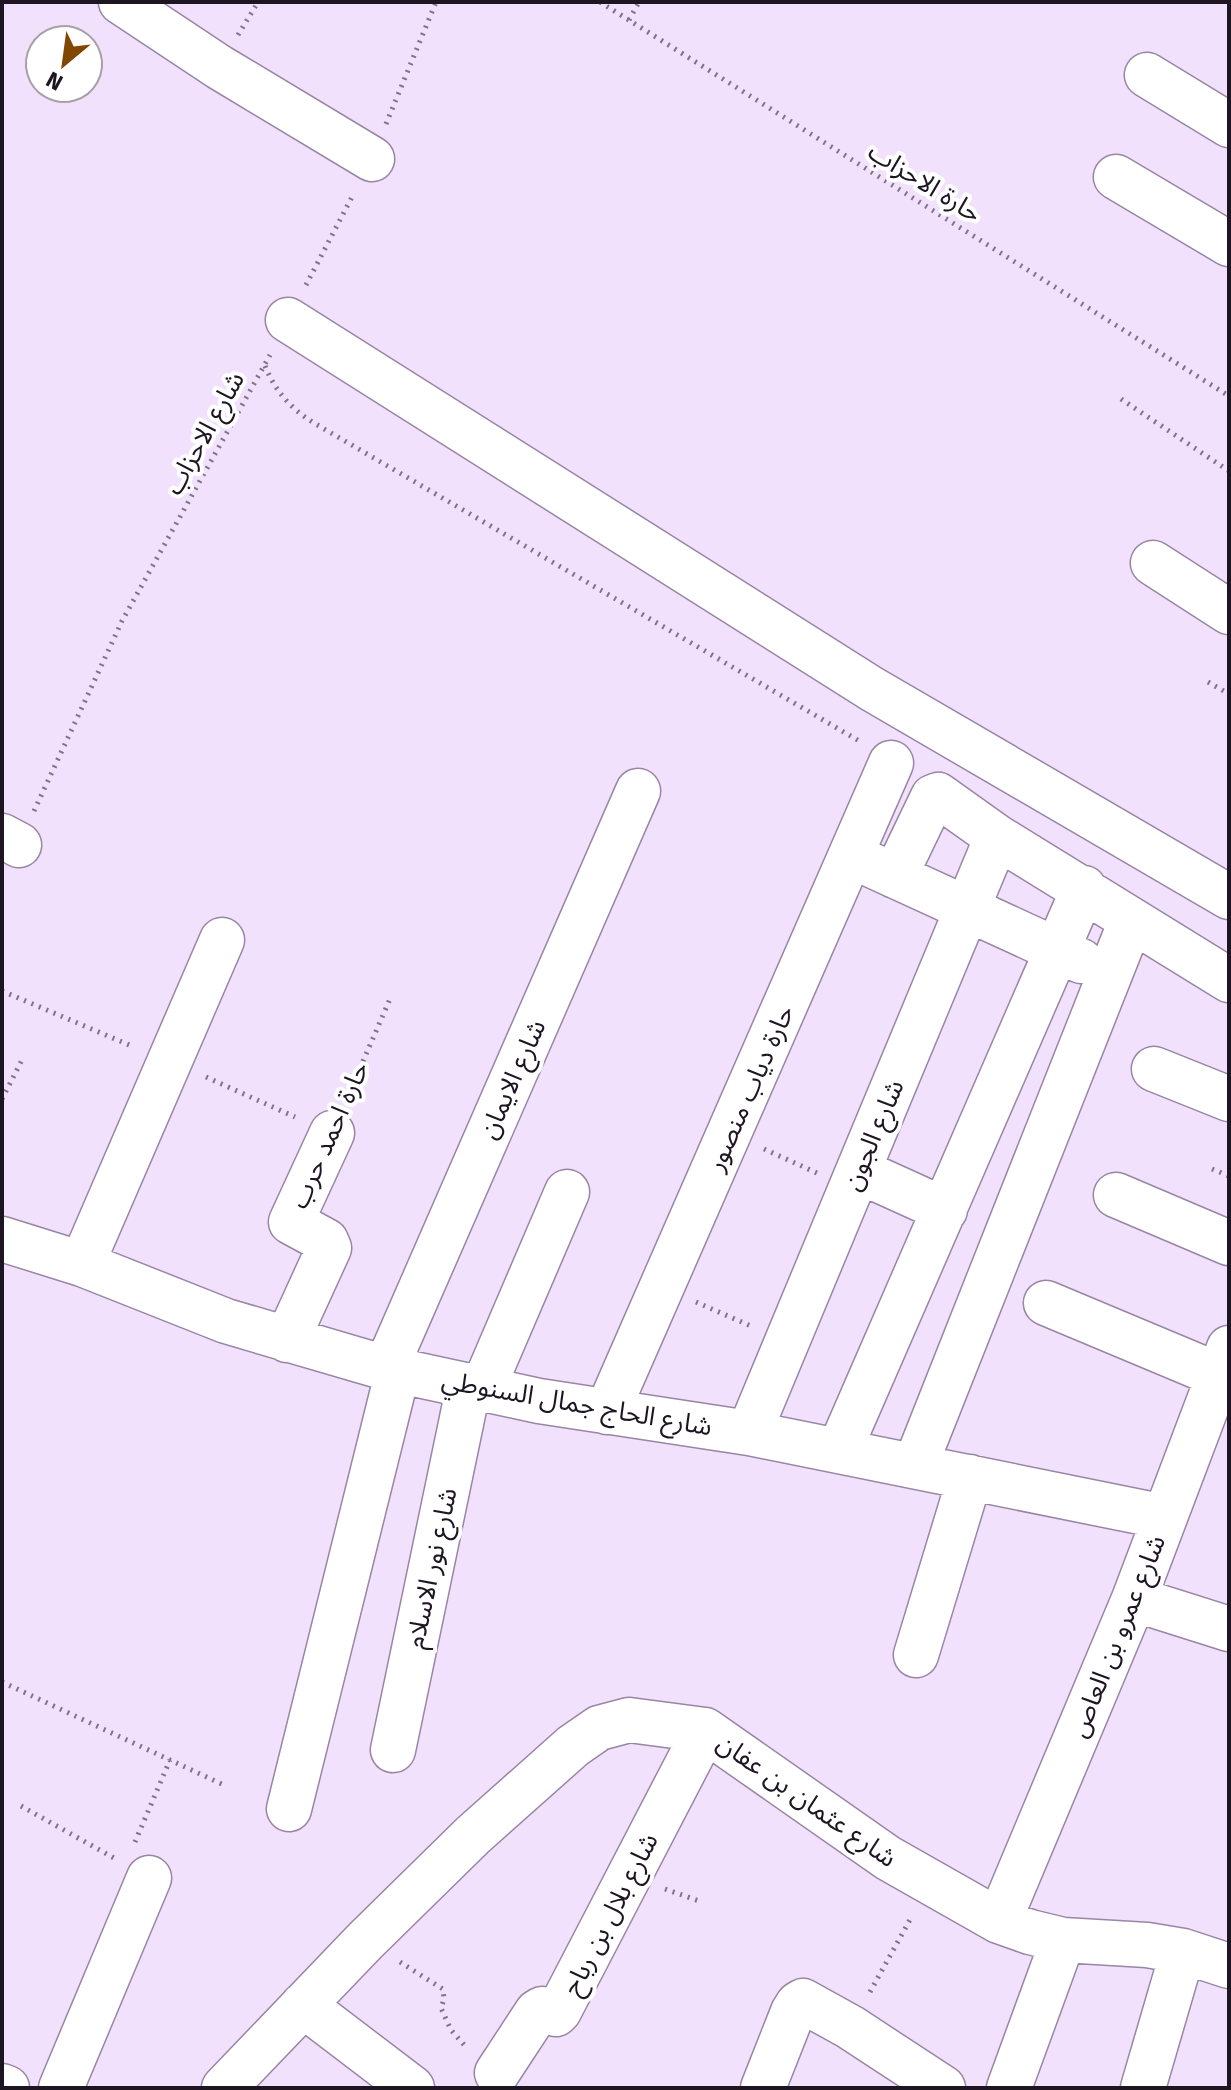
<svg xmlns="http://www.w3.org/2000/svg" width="1231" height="2090" viewBox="0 0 1231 2090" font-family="'Fira Sans','Noto Sans Arabic',sans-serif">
<rect width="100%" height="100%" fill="#f1e1fc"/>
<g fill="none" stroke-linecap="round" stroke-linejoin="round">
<g stroke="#9886a4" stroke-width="47">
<path id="street" d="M121,2L219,67L372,159
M1147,75L1229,125
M1116,177L1229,244
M288,320L872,689L1229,897
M1153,563L1229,612
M2,836L19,845
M867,863L1081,961
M895,876L933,797L938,795L997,837L1229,980
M1154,1069L1229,1099
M859,1171L945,1210
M1116,1195L1229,1243
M2,1239L82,1264L226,1321L386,1368L539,1401L749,1433L1165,1517
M82,1264L222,940
M1046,1303L1218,1375
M287,1340L329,1248L326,1241L291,1222L332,1133
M386,1368L638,791
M483,1388L567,1192
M607,1412L891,763
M749,1433L997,837
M839,1451L1084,888
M915,1466L1131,921
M1134,1599L1229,1629
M916,1655L970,1477
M393,1750L469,1385
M289,1809L398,1370
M999,1921L1134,1599L1229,1348
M303,2005L412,2088
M497,2073L537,2012L542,2009L556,2014L559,2011L705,1730
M2,2086L7,2088
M61,2088L149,1878
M224,2088L365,1941L473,1835L573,1746L599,1728L629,1720L705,1730L888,1858L999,1921L1030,1932L1063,1940L1147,1945L1183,1951L1229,1966
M763,2088L793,2012L798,2004L803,2001L850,2027L943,2088
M1009,2088L1063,1940
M1143,2088L1183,1951"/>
</g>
<path stroke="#807487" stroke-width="5" stroke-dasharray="2 6" stroke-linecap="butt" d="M600,2L1229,396
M629,20L639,2
M238,35L258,2
M386,124L436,2
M306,285L353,195
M265,366C276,392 290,408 314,423L861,742
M1121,399L1229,471
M1208,682L1229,694
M34,811L122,621L270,355
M2,991L134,1047
M206,1077L295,1117
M347,1098L390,999
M2,1099L22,1060
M764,1149L817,1173
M1212,1169L1229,1176
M696,1302L753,1327
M2,1682L226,1786
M21,1806L114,1858
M135,1842L170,1760
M665,1889L702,1902
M400,1962L443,1989L444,1999L441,2008L451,2030L466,2047
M870,1992L912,1916"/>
<use href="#street" stroke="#fff" stroke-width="44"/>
</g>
<g text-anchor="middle" stroke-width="8" stroke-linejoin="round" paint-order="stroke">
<g font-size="26" fill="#1d1521" stroke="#fff">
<text transform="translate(925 182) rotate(32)" y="9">حارة الاحزاب</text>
<text transform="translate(204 433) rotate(-61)" y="9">شارع الاحزاب</text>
<text transform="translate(512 1079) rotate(-66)" y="9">شارع الايمان</text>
<text transform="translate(750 1088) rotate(-66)" y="9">حارة دياب منصور</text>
<text transform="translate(329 1135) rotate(-66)" y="9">حارة احمد حرب</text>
<text transform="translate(873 1135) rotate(-67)" y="9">شارع الجون</text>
<text transform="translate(577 1403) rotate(10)" y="9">شارع الحاج جمال السنوطي</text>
<text transform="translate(431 1568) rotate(-78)" y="9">شارع نور الاسلام</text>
<text transform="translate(1117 1636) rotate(-68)" y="9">شارع عمرو بن العاص</text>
<text transform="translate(807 1800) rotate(35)" y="9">شارع عثمان بن عفان</text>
<text transform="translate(610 1914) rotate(-63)" y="9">شارع بلال بن رباح</text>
</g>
</g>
<rect width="1231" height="2090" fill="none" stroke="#1d1521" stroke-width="8"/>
<g transform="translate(64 64) rotate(209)"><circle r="38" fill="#ffffff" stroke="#a5a1a6" stroke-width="2"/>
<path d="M0-6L14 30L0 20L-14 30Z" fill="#814600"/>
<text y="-12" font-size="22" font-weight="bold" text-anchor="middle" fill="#1d1521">N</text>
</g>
</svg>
